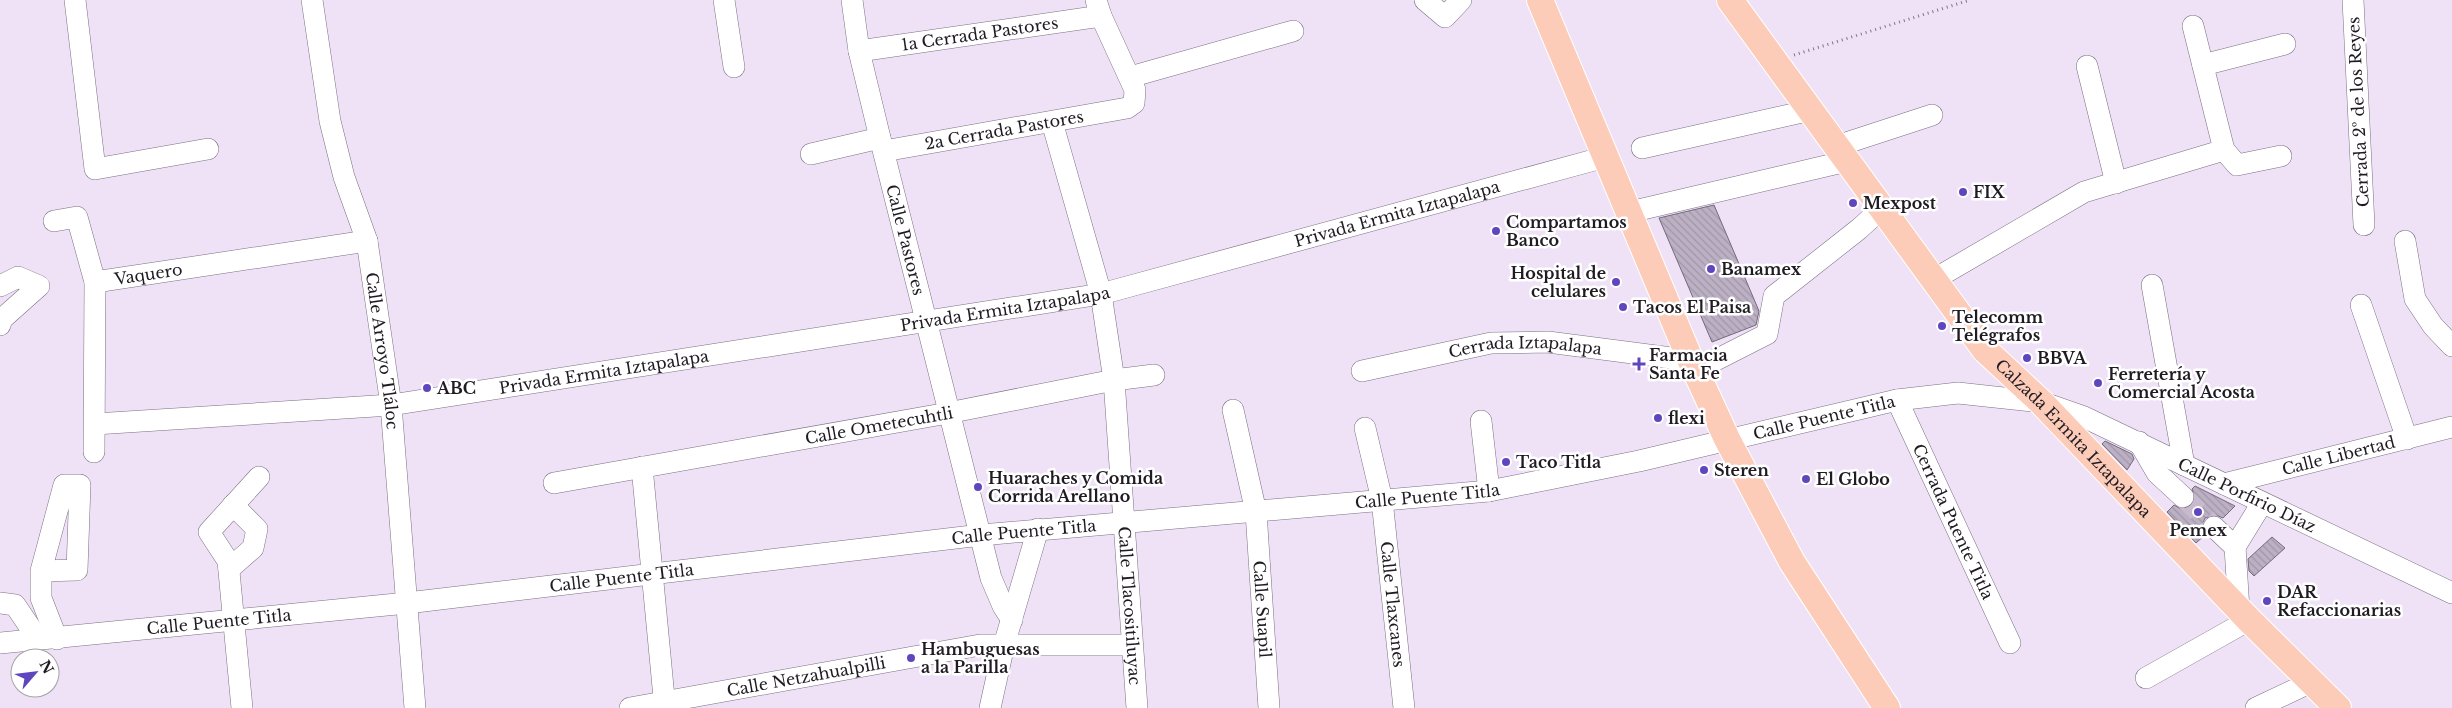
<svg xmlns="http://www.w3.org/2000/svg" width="2452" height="708" viewBox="0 0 2452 708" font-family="'Libre Baskerville',serif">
<defs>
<pattern id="building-back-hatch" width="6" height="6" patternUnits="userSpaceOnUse" patternTransform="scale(1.25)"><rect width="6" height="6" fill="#bcb0c4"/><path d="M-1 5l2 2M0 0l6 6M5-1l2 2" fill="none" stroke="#a197a8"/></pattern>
</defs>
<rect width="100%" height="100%" fill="#efe2f7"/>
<path fill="url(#building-back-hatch)" stroke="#75697c" d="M1714,205L1759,311L1756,325L1712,342L1659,218Z
M2105,441L2132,454L2134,459L2127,470L2102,444Z
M2195,486L2235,506L2223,518L2216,515L2205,518L2202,525L2205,535L2196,543L2167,512L2174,505L2181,509L2192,506L2195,499L2192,489Z
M2272,537L2285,548L2254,576L2249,571L2248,559Z"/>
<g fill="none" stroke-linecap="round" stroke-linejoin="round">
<path stroke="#c6bacc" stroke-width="21" stroke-dasharray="21 11" stroke-linecap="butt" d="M2183,497L2214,527"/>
<g stroke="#7b7082" stroke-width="22">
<g id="minor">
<path d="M75,0L95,169L208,149"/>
<path id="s1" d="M312,0L330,121L344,177L367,241L391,405L415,708"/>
<path d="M724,0L734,67"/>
<path id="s2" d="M852,0L859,51L880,138L991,578L1003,606L1012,620"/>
<path d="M1425,0L1445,17L1461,0"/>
<path d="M2353,0L2364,225"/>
<path id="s3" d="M859,51L1101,16"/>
<path d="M2203,65L2285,44"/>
<path d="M2087,66L2116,183"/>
<path d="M1130,77L1293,31"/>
<path id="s4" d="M1052,122L1101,294L1114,380L1137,708"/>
<path d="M1837,146L1932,115"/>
<path d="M1642,148L1811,110"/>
<path d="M2224,150L2237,165L2281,156"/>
<path id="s5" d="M884,151L1127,108L1134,103L1135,90L1101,16L1096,0"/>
<path d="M811,154L880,138"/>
<path d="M1630,212L1847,161"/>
<path d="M54,221L77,217L95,282L94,452"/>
<path d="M2405,241L2415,299L2433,326L2452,346"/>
<path d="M1933,280L2084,192L2224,150L2193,26"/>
<path id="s6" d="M95,282L367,241"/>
<path d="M2152,285L2184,465"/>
<path d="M0,286L18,277L39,286L2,319L0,325"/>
<path d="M2361,305L2407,439"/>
<path id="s7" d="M1362,371L1491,343L1548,342L1710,363L1767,334L1774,296L1859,229L1882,208"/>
<path id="s8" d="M1897,400L2010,643"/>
<path id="s9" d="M1233,410L1256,512L1269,708"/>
<path d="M1481,421L1489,491"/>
<path id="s10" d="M95,424L391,405L1101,294L1605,157"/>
<path id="s11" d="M1365,428L1382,500L1404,708"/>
<path d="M2139,442L2157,473L2183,497"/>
<path d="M642,467L665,708"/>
<path id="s12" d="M554,483L948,413L1114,380L1154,375"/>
<path id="s13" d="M2224,484L2452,427"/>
<path d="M2214,527L2235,547L2262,503"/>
<path d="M2235,547L2239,610"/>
<path d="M229,569L253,548L257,529L233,505"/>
<path d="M41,571L77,570L80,485H64L41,571V598L57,639"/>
<path d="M0,603L15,605L38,639"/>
<path id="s14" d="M0,643L407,603L981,535L1489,491L1639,461L1897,400L1958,393L2041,402L2084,417L2452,593"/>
<path d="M2146,678L2249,620"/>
<path d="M242,708L228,561L209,532L259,477"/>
<path id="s15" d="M630,708L980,645H1132"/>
<path d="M990,708L1004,645L1038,529"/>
<path d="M2256,708L2311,682"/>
</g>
</g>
<g stroke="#fff" stroke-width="28">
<g id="major">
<path d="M1540,0L1690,359L1727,439L1792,562L1887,708"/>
<path id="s16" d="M1730,0L1985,350L2041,402L2249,620L2338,708"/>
</g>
</g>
<path stroke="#807784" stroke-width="3" stroke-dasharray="1 4" stroke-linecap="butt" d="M1794,55L1970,0"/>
<use href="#minor" stroke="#fff" stroke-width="21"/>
<use href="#major" stroke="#fdccb9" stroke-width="26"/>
</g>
<g fill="#6046be" stroke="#fff" stroke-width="2">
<circle cx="1963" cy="192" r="5"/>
<circle cx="1853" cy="203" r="5"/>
<circle cx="1496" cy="231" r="5"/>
<circle cx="1711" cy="269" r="5"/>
<circle cx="1616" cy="282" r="5"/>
<circle cx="1623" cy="307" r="5"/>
<circle cx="1942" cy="326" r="5"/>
<circle cx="2027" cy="358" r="5"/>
<path d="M1636.5 356.5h5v5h5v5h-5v5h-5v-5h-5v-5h5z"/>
<circle cx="2098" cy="383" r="5"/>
<circle cx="427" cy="388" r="5"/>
<circle cx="1658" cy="418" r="5"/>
<circle cx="1506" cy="462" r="5"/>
<circle cx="1704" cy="470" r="5"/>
<circle cx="1806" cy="479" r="5"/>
<circle cx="978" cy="487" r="5"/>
<circle cx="2198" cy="512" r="5"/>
<circle cx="2267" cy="601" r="5"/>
<circle cx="911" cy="658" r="5"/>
</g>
<g text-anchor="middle" stroke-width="5" stroke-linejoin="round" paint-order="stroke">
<g font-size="16" fill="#201b22" stroke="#fff">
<text dy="6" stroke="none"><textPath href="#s3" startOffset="122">1a Cerrada Pastores</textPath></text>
<text transform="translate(2358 112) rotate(-93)" y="6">Cerrada 2º de los Reyes</text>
<text dy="6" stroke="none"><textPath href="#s5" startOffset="122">2a Cerrada Pastores</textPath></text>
<text dy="6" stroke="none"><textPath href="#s10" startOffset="1322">Privada Ermita Iztapalapa</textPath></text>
<text dy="6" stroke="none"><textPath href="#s2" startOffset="246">Calle Pastores</textPath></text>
<text dy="6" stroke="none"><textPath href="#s6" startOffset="54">Vaquero</textPath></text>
<text dy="6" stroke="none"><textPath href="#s10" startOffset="918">Privada Ermita Iztapalapa</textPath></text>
<text dy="6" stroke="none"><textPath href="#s1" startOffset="359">Calle Arroyo Tláloc</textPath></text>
<text dy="6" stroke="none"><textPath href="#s7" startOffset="166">Cerrada Iztapalapa</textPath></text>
<text dy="6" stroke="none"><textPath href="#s10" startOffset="512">Privada Ermita Iztapalapa</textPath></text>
<text dy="6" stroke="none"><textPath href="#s14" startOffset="1840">Calle Puente Titla</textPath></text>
<text dy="6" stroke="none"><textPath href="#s12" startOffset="330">Calle Ometecuhtli</textPath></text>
<text dy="6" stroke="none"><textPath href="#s16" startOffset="558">Calzada Ermita Iztapalapa</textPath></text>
<text dy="6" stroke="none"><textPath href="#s13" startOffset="118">Calle Libertad</textPath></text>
<text dy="6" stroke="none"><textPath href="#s14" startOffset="1435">Calle Puente Titla</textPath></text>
<text dy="6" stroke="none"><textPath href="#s14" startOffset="2286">Calle Porfirio Díaz</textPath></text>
<text dy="6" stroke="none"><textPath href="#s8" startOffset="134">Cerrada Puente Titla</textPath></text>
<text dy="6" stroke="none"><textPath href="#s14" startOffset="1030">Calle Puente Titla</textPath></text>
<text dy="6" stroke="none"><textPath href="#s14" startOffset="625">Calle Puente Titla</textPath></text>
<text dy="6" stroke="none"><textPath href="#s11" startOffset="179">Calle Tlaxcanes</textPath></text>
<text dy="6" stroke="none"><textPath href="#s4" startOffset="492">Calle Tlacositiluyac</textPath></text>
<text dy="6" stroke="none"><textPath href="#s9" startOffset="202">Calle Suapil</textPath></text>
<text dy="6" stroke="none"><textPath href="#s14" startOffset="220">Calle Puente Titla</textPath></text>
<text dy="6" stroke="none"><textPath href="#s15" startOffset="179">Calle Netzahualpilli</textPath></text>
</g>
<g font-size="16" font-weight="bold" fill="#201b22" stroke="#fff" text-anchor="start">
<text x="1973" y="198">FIX</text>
<text x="1863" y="209">Mexpost</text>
<text x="1506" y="228">Compartamos<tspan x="1506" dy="18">Banco</tspan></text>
<text x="1721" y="275">Banamex</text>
<text x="1606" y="279" text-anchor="end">Hospital de<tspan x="1606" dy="18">celulares</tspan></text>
<text x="1633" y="313">Tacos El Paisa</text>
<text x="1952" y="323">Telecomm<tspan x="1952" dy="18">Telégrafos</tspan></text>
<text x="1649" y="361">Farmacia<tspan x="1649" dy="18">Santa Fe</tspan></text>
<text x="2037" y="364">BBVA</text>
<text x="2108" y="380">Ferretería y<tspan x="2108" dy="18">Comercial Acosta</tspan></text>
<text x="437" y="394">ABC</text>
<text x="1668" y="424">flexi</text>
<text x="1516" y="468">Taco Titla</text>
<text x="1714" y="476">Steren</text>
<text x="988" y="484">Huaraches y Comida<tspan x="988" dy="18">Corrida Arellano</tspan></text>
<text x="1816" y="485">El Globo</text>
<text x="2198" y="536" text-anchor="middle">Pemex</text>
<text x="2277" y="598">DAR<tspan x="2277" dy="18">Refaccionarias</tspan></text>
<text x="921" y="655">Hambuguesas<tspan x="921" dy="18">a la Parilla</tspan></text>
</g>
</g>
<g transform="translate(35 673) rotate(62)"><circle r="24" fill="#ffffff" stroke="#a6a4a7"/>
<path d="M0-4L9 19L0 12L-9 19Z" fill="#6046be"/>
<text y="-8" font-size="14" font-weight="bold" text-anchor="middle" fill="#201b22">N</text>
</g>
</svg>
